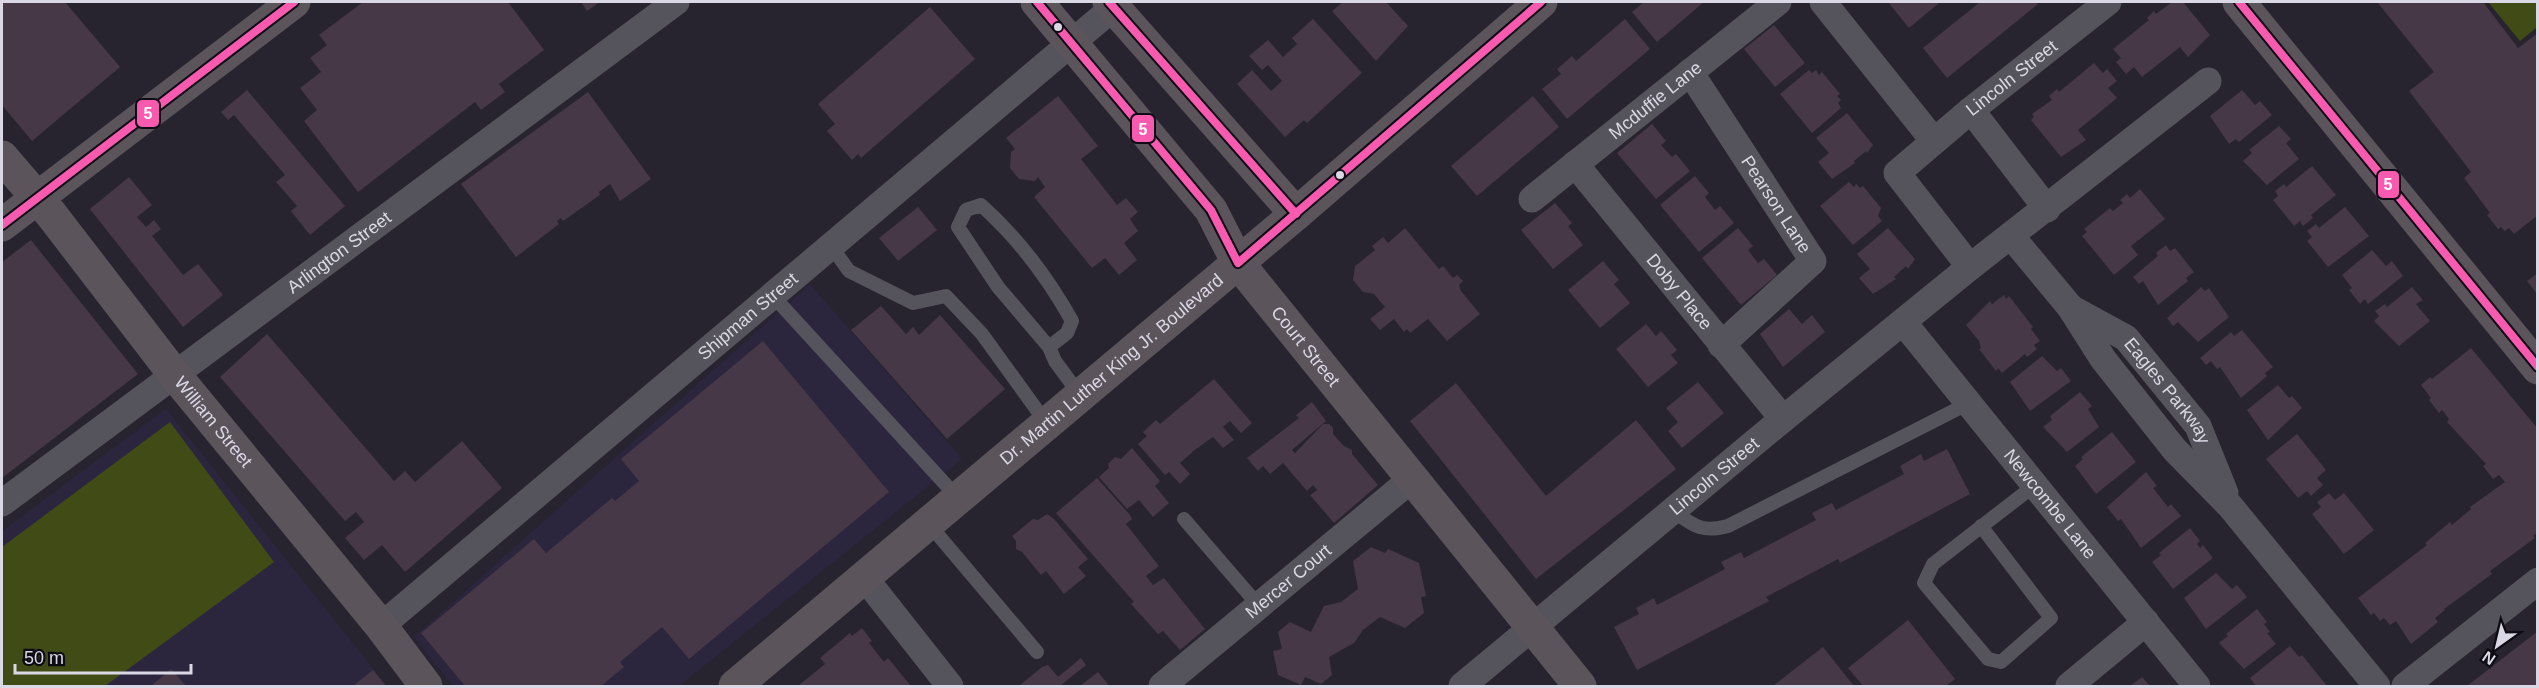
<svg xmlns="http://www.w3.org/2000/svg" width="2539" height="688" viewBox="0 0 2539 688" font-family="Arial,sans-serif">
<rect width="100%" height="100%" fill="#27242f"/>
<path fill="#2b263d" d="M810,284L962,459L679,686H453L414,637Z
M166,409L387,686H2V531Z"/>
<path fill="#414b16" d="M2488,2H2537V27L2520,41Z
M170,422L274,562L105,686H2V547Z"/>
<path fill="#463846" d="M2,2H65L120,67L32,141L2,105Z
M363,2H508L544,50L499,84L505,92L481,110L475,102L358,192L304,121L317,110L300,88L321,72L310,58L327,45L319,35Z
M581,2H600L587,11Z
M1343,2H1386L1408,26L1376,61L1332,11Z
M1644,2H1704L1657,42L1632,12Z
M1888,2H1937L1939,3L1909,28Z
M1980,2H2035L2038,4L1947,78L1923,48Z
M2172,2H2183L2210,35L2188,57L2180,47L2142,77L2134,67L2126,74L2116,62L2121,58L2113,49L2149,20L2147,18L2154,11L2156,14Z
M2377,2H2483L2518,48L2538,33V215L2514,234L2509,228L2505,231L2501,227L2498,229L2487,215L2490,213L2464,178L2471,172L2409,91L2434,72Z
M930,7L975,59L861,158L858,154L852,160L827,131L835,124L818,104Z
M1313,19L1362,73L1307,123L1304,120L1285,137L1237,84L1252,70L1271,91L1282,81L1268,65L1262,70L1249,56L1268,40L1283,57L1297,44L1292,38Z
M1625,19L1650,49L1567,119L1542,89L1561,74L1557,69L1572,56L1576,61Z
M1774,25L1805,63L1775,87L1744,49Z
M2094,63L2103,73L2107,69L2117,81L2108,88L2117,98L2078,130L2086,140L2061,157L2031,120L2034,117L2032,114L2052,100L2049,96L2057,89L2059,92Z
M1809,70L1812,73L1816,70L1819,75L1822,72L1840,94L1837,96L1841,100L1838,103L1841,108L1812,133L1780,94Z
M247,90L345,206L310,235L291,211L297,206L276,182L285,175L234,115L228,120L221,112Z
M2242,90L2255,105L2260,101L2272,115L2239,142L2236,139L2229,144L2210,116Z
M588,92L651,179L620,201L610,184L599,192L600,195L563,221L561,218L557,221L559,224L516,257L461,184Z
M1058,96L1098,146L1081,159L1117,205L1126,198L1138,212L1130,219L1138,231L1124,243L1137,260L1119,275L1105,258L1092,268L1034,197L1045,187L1038,177L1035,181L1019,179L1010,168L1011,152L1015,149L1006,138Z
M1533,96L1559,127L1477,196L1451,166Z
M1847,113L1873,145L1867,153L1866,151L1854,161L1855,163L1832,179L1818,162L1829,153L1816,138Z
M1652,124L1666,141L1661,145L1672,157L1676,154L1690,171L1656,199L1617,153Z
M2279,126L2291,139L2286,143L2299,159L2267,185L2243,161L2252,153L2249,150Z
M2312,166L2336,195L2311,215L2313,218L2303,226L2300,221L2294,226L2273,200L2278,196L2275,191L2284,184L2286,187Z
M1695,176L1709,193L1705,197L1715,210L1720,206L1734,223L1699,252L1660,205Z
M129,177L152,205L137,217L146,227L154,220L161,229L152,236L183,275L198,264L223,295L183,327L90,209Z
M1849,182L1854,187L1856,184L1860,188L1863,186L1881,208L1878,216L1882,221L1853,245L1820,206Z
M2140,189L2165,219L2131,246L2138,255L2114,275L2082,236L2087,232L2084,229L2110,208L2113,211L2123,203L2120,200L2127,194L2130,198Z
M1555,203L1572,223L1568,226L1583,245L1553,269L1521,230Z
M918,207L937,230L898,261L879,238Z
M2345,207L2369,236L2328,267L2307,241L2312,237L2307,231L2316,224L2319,228Z
M1405,228L1439,269L1443,266L1453,278L1457,275L1463,281L1459,285L1461,291L1480,314L1447,341L1428,319L1410,333L1407,329L1404,332L1394,319L1380,330L1370,319L1385,307L1374,294L1363,292L1353,280L1355,266L1375,250L1372,246L1383,237L1388,243Z
M1738,228L1753,246L1748,250L1758,263L1764,259L1777,275L1741,305L1702,258Z
M1888,228L1915,259L1908,269L1906,266L1894,277L1896,279L1873,294L1859,278L1870,269L1857,254Z
M31,240L138,374L2,478V262Z
M2166,245L2170,251L2175,248L2194,272L2186,278L2188,281L2158,305L2143,281L2139,284L2133,277L2158,256L2156,253Z
M2372,250L2386,266L2392,261L2403,276L2368,304L2365,299L2360,304L2349,290L2352,288L2342,275Z
M1603,261L1619,280L1614,284L1630,303L1600,328L1568,290Z
M2538,273V295L2527,281Z
M2201,287L2205,291L2209,288L2229,317L2198,342L2178,322L2173,326L2167,318Z
M2412,287L2423,300L2416,304L2430,321L2399,346L2374,321L2379,316L2375,311L2385,304L2387,307Z
M2004,295L2006,299L2009,296L2033,327L2031,329L2040,341L2034,345L2037,349L2027,357L2025,354L2002,373L1998,368L1996,371L1979,349L1981,348L1979,341L1966,325L1990,301L1992,304Z
M881,306L906,334L913,327L919,335L940,315L1005,389L947,439L851,330Z
M1789,309L1802,324L1812,315L1825,332L1783,367L1760,334Z
M1646,324L1656,336L1661,331L1677,350L1671,355L1678,363L1648,387L1616,349Z
M2242,330L2273,367L2265,373L2267,376L2241,398L2220,367L2217,369L2211,361L2206,365L2200,358L2231,332L2234,336Z
M267,334L394,481L405,471L415,482L462,441L502,488L405,572L382,545L364,560L345,538L364,522L356,512L345,521L220,377Z
M763,341L889,492L689,659L662,627L620,662L624,667L601,686H465L421,633L534,539L546,553L612,498L615,501L639,481L621,459Z
M2471,348L2538,429V532L2533,536L2535,538L2490,571L2492,574L2444,609L2445,610L2435,618L2438,622L2411,644L2396,621L2390,625L2384,618L2380,621L2374,613L2371,615L2358,598L2427,545L2425,543L2450,522L2452,525L2471,509L2470,507L2505,482L2499,475L2493,479L2483,466L2486,464L2447,422L2449,419L2442,410L2439,413L2429,400L2431,398L2421,385L2430,377L2432,379Z
M2042,356L2057,371L2061,368L2071,381L2030,411L2010,382Z
M1214,379L1252,423L1241,433L1230,421L1223,427L1234,440L1223,448L1213,437L1196,449L1180,463L1190,474L1180,484L1169,472L1165,475L1138,444L1147,436L1143,432L1156,420L1160,424Z
M1698,382L1724,413L1682,448L1668,431L1678,422L1666,408Z
M1456,383L1546,496L1636,420L1676,469L1536,579L1410,421Z
M2278,385L2289,398L2292,396L2302,408L2268,440L2247,410Z
M2080,392L2092,406L2088,409L2099,427L2067,452L2043,427L2052,420L2050,416Z
M1312,402L1326,421L1292,450L1295,453L1323,424H1329L1333,428V434L1344,446L1352,450V454L1378,485L1334,523L1310,495L1317,490L1313,485L1307,491L1283,463L1270,474L1263,466L1258,471L1247,458L1299,418L1296,415Z
M2112,432L2136,462L2096,494L2075,466L2083,459L2081,457Z
M2297,434L2326,470L2317,478L2323,485L2311,496L2307,491L2298,498L2266,459Z
M1132,448L1160,481L1155,486L1169,503L1153,517L1139,500L1127,509L1099,477L1109,468L1108,464L1115,457L1121,459Z
M1947,449L1970,494L1840,563L1838,559L1766,597L1769,601L1637,670L1614,627L1639,614L1636,608L1654,598L1657,605L1725,569L1721,562L1741,552L1744,558L1816,520L1812,513L1832,503L1836,510L1904,474L1900,466L1921,454L1924,461Z
M2146,472L2157,486L2153,488L2168,507L2171,504L2181,516L2141,548L2121,519L2118,521L2107,507Z
M1097,478L1130,515L1132,519L1126,524L1159,566L1146,576L1153,585L1164,578L1205,629L1180,650L1163,631L1158,634L1131,604L1134,602L1056,513Z
M2329,493L2335,500L2344,493L2374,530L2344,554L2312,514L2321,507L2317,502Z
M1047,514L1054,519L1088,559L1078,567L1086,576L1064,594L1046,571L1041,575L1022,552L1016,549V541L1012,536L1033,519L1038,520Z
M2190,528L2200,541L2197,544L2200,548L2203,545L2213,558L2173,589L2152,562L2161,555L2159,553Z
M1371,547L1385,553L1388,549L1419,563L1426,596L1421,597L1424,613L1405,628L1380,617L1363,630L1354,643L1329,657L1332,675L1321,684L1305,677L1301,685L1278,675L1273,651L1282,649L1278,632L1290,622L1311,632L1324,606L1341,602L1358,589L1353,561Z
M2216,573L2232,589L2237,585L2247,597L2206,629L2184,598Z
M2257,609L2267,622L2264,624L2270,632L2267,633L2276,644L2244,669L2219,643L2228,636L2226,634Z
M1908,620L1955,679L1946,686H1863L1848,668Z
M862,628L872,641L869,643L884,662L888,658L911,686H798L825,664L820,658L850,633L852,636Z
M2538,631V686H2467Z
M2290,646L2299,657L2302,655L2327,686H2256L2250,678Z
M1823,647L1854,686H1773Z
M1081,658L1086,665L1060,686H1019L1042,667L1048,665L1058,677Z
M171,669L186,686H151Z
M373,670L386,686H353Z
M1098,672L1108,684L1106,686H1080Z
M2142,677L2150,686H2130Z"/>
<g fill="none" stroke-linecap="round" stroke-linejoin="round">
<path stroke="#55535b" stroke-width="14" d="M831,246L849,271L913,303L946,296L982,334L1047,424
M773,296L958,498
M1049,347L1067,333L1072,321C1048,278 1018,238 981,205L966,210L958,227L998,287L1049,347L1055,361L1080,395
M1673,511C1694,526 1702,533 1728,526L1969,403
M1184,519L1259,606
M928,523L1037,652
M1981,526L2051,618L2001,662L1988,659L1924,583L1933,564L2035,485"/>
<g stroke="#55535b" stroke-width="27">
<path d="M1823,2L1934,141"/>
<path id="s1" d="M1690,72L1813,261L1721,345"/>
<path d="M1971,110L2047,209"/>
<path id="s2" d="M1575,164L1783,419"/>
<path id="s3" d="M1532,199L1778,2"/>
<path d="M2011,236L2070,307L2103,359L2174,449L2230,506L2377,686"/>
<path id="s4" d="M1970,267L1897,173L1971,110L2108,2"/>
<path id="s5" d="M2071,308L2126,338L2198,426L2225,493"/>
<path id="s6" d="M1903,322L2197,686"/>
<path id="s7" d="M2,503L676,2"/>
<path d="M864,577L950,686"/>
<path id="s8" d="M381,626L1114,7"/>
<path id="s9" d="M1162,686L1413,478"/>
<path id="s10" d="M1462,686L1783,419L1970,267L2208,81"/>
<path d="M2069,686L2146,622"/>
<path d="M2405,686L2538,581"/>
</g>
<g stroke="#5b545b" stroke-width="33">
<path id="s11" d="M1037,2L1211,210L1238,263L1580,686"/>
<path d="M1109,2L1296,214"/>
<path d="M2239,2L2538,368"/>
<path id="s12" d="M2,157L51,214L174,374L381,626L426,686"/>
<path d="M2,225L294,2"/>
<path id="s13" d="M735,686L1296,214L1541,2"/>
</g>
<g stroke="#0d0b13" stroke-width="12">
<path id="bus-1" d="M1037,2L1211,210L1238,263
M1109,2L1296,214
M2239,2L2538,367
M2,225L294,2
M1238,263L1541,2"/>
</g>
<use href="#bus-1" stroke="#f75aaf" stroke-width="8"/>
</g>
<g fill="#dbd8e5" stroke="#0d0b13" stroke-width="2">
<circle cx="1058" cy="27" r="5"/>
<circle cx="1340" cy="175" r="5"/>
</g>
<g text-anchor="middle" stroke-width="4.5" stroke-linejoin="round" paint-order="stroke">
<g font-size="18" fill="#dbd8e5" stroke="#0d0b13">
<text dy="6" stroke="none"><textPath href="#s4" startOffset="268">Lincoln Street</textPath></text>
<text dy="6" stroke="none"><textPath href="#s3" startOffset="158">Mcduffie Lane</textPath></text>
<text dy="6" stroke="none"><textPath href="#s1" startOffset="158">Pearson Lane</textPath></text>
<text dy="6" stroke="none"><textPath href="#s7" startOffset="420">Arlington Street</textPath></text>
<text dy="6" stroke="none"><textPath href="#s2" startOffset="165">Doby Place</textPath></text>
<text dy="6" stroke="none"><textPath href="#s8" startOffset="480">Shipman Street</textPath></text>
<text dy="6" stroke="none"><textPath href="#s11" startOffset="438">Court Street</textPath></text>
<text dy="6" stroke="none"><textPath href="#s13" startOffset="492">Dr. Martin Luther King Jr. Boulevard</textPath></text>
<text dy="6" stroke="none"><textPath href="#s5" startOffset="130">Eagles Parkway</textPath></text>
<text dy="6" stroke="none"><textPath href="#s12" startOffset="339">William Street</textPath></text>
<text dy="6" stroke="none"><textPath href="#s10" startOffset="328">Lincoln Street</textPath></text>
<text dy="6" stroke="none"><textPath href="#s6" startOffset="234">Newcombe Lane</textPath></text>
<text dy="6" stroke="none"><textPath href="#s9" startOffset="164">Mercer Court</textPath></text>
</g>
</g>
<g stroke="#0d0b13" stroke-width="2">
<rect x="136" y="99" width="24" height="29" rx="6" fill="#f75aaf"/>
<rect x="1131" y="114" width="24" height="29" rx="6" fill="#f75aaf"/>
<rect x="2377" y="170" width="23" height="29" rx="6" fill="#f75aaf"/>
</g>
<g font-size="16" text-anchor="middle" font-weight="bold" fill="#fff">
<text x="148" y="119">5</text>
<text x="1143" y="135">5</text>
<text x="2388" y="190">5</text>
</g>
<rect width="2539" height="688" fill="none" stroke="#dbd8e5" stroke-width="6"/>
<g transform="translate(2497 646) rotate(214)" stroke="#0d0b13" stroke-width="4.5" paint-order="stroke">
<path d="M0-4.5L10 22L0 15L-10 22Z" fill="#dbd8e5"/>
<text y="-9" font-size="16" font-weight="bold" text-anchor="middle" fill="#dbd8e5">N</text>
</g>
<path d="M15 664v9h176v-9" fill="none" stroke="#dbd8e5" stroke-width="3"/>
<text x="24" y="664" font-size="18" fill="#dbd8e5" stroke="#0d0b13" stroke-width="4.5" paint-order="stroke">50 m</text>
</svg>
